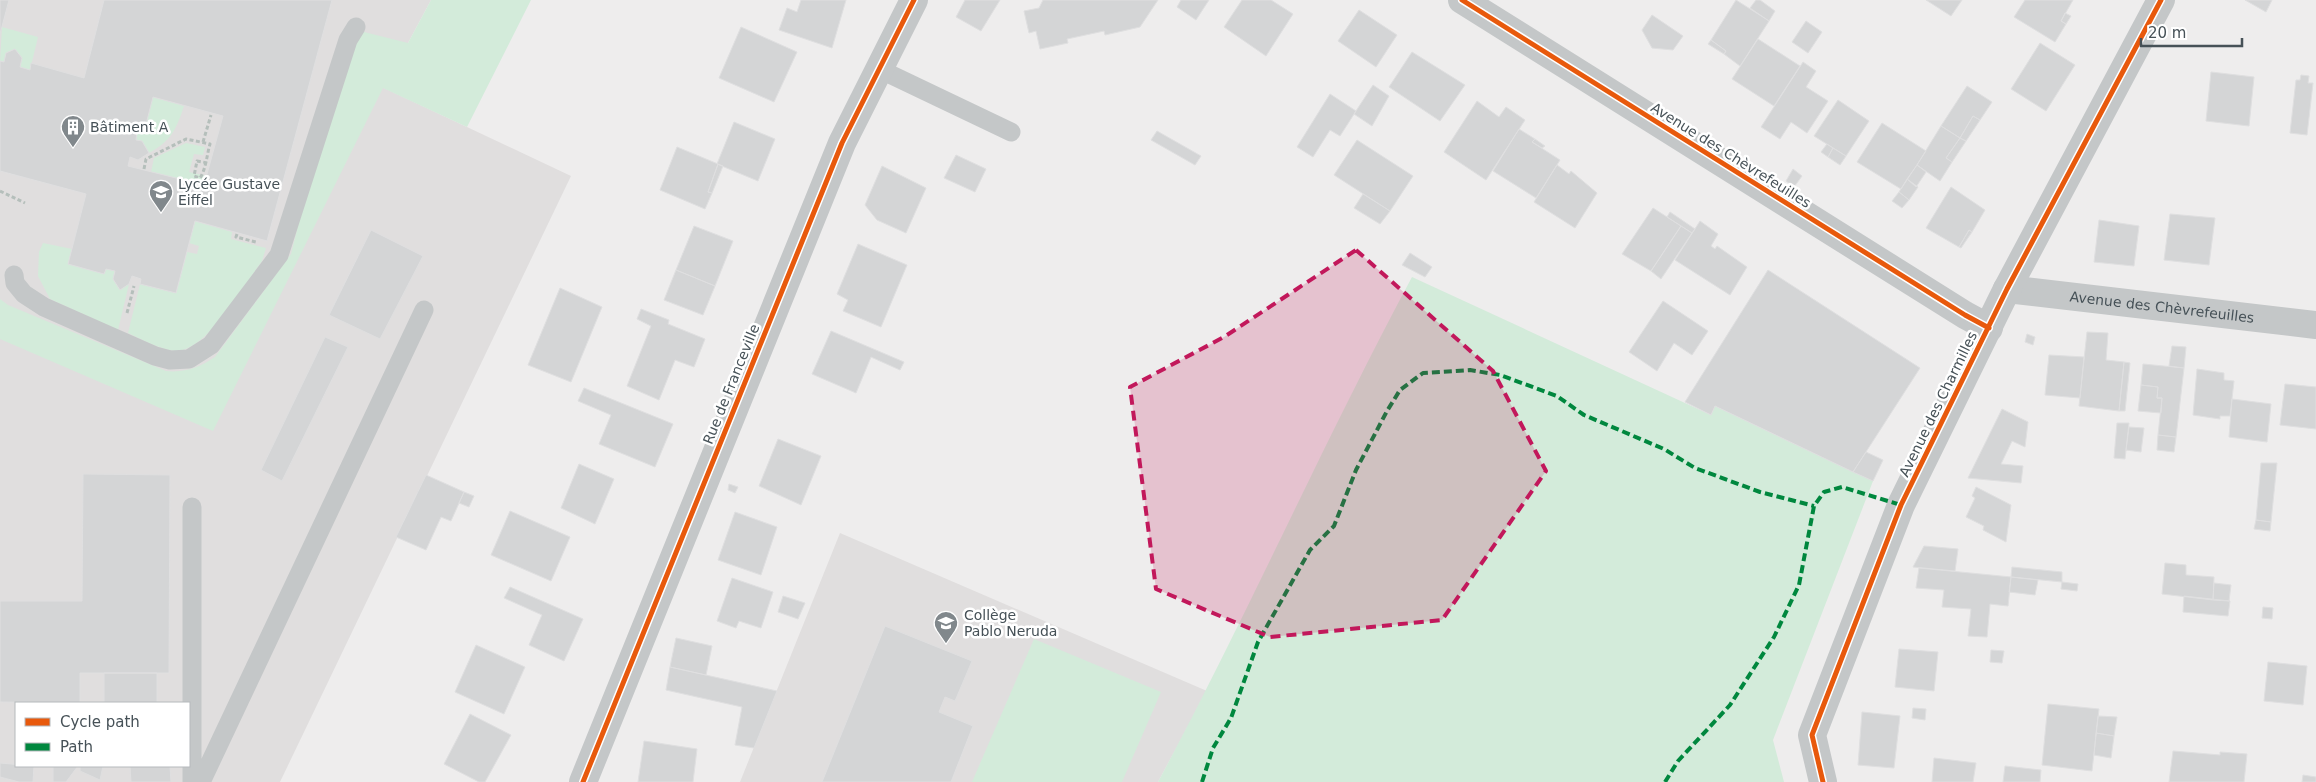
<svg xmlns="http://www.w3.org/2000/svg" width="2316" height="782" viewBox="0 0 2316 782" font-family="'DejaVu Sans',sans-serif">
<rect width="100%" height="100%" fill="#eeeded"/>
<path fill="#e0dede" fill-rule="evenodd" d="M0,0H431L384,88L571,176L280,782H0ZM16,703H189V766H16Z
M840,533L1207,691L1158,782H740Z"/>
<path fill="#d3ebda" d="M431,0H531L467,127L383,88L213,431L0,339V299L8,305L166,371C185,373 200,367 215,357L291,254L312,169L360,31L408,43Z
M2,27L38,37L30,70L20,67L22,58L15,49L6,53L4,62L0,61Z
M153,97L184,106C176,130 171,141 149,153L142,141L136,140L137,131L144,132Z
M186,143L205,147L203,155L194,154L189,172L206,176L204,185L151,172L154,158Z
M195,221L232,232L231,239L266,248L262,261C245,284 206,353 175,351C159,349 143,340 128,333L140,284L176,293L187,252L197,254L199,246L189,243Z
M43,243L72,249L68,264L104,274L106,269L115,271L113,279L120,290L129,284L118,330L50,299L38,276L39,252Z
M1412,277L1711,415L1715,406L1873,481L1773,740L1784,782H1158C1247,616 1323,443 1412,277Z
M1034,639L1161,692L1122,782H972Z"/>
<path fill="#d4d5d6" stroke="#dfdfe0" fill-rule="evenodd" d="M0,0H9L0,34Z
M104,0H332L267,241L195,221L176,293L140,284L141,279L132,276L129,284L120,290L113,279L115,271L106,269L104,274L68,264L86,194L0,171V61L4,62L6,53L15,49L22,58L20,67L30,70L31,63L84,78ZM153,97L223,116L204,185L128,166L130,157L138,160L149,153L142,141L136,140L137,131L144,132Z
M801,0H846L832,48L779,30L787,8L797,12Z
M965,0H1000L981,31L956,17Z
M1043,0H1158L1140,27L1105,35L1104,31L1067,39L1068,43L1040,49L1036,31L1029,33L1024,11L1039,8Z
M1181,0H1209L1196,20L1177,7Z
M1242,0H1271L1293,14L1266,56L1224,27Z
M1736,0L1769,21L1740,66L1724,54L1726,51L1711,40Z
M1756,0H1760L1775,11L1769,21L1750,8Z
M1926,0H1962L1951,16Z
M2025,0H2073L2061,21L2066,24L2055,42L2014,17Z
M2245,0H2272L2266,12Z
M1359,10L1397,35L1376,67L1338,41Z
M2065,13L2071,16L2066,24L2061,21Z
M1652,15L1683,36L1673,50L1652,48L1642,30Z
M1806,21L1822,32L1808,53L1792,42Z
M741,27L797,52L774,102L719,78Z
M1758,39L1800,66L1774,106L1732,79Z
M1711,40L1726,51L1724,54L1708,44Z
M2040,43L2075,65L2046,111L2011,89Z
M1412,52L1465,85L1440,121L1389,87Z
M1803,62L1816,71L1806,87L1828,101L1807,133L1791,122L1780,139L1761,127Z
M2211,72L2254,77L2249,126L2206,121Z
M2301,75L2309,76L2308,83H2313L2307,135L2290,133L2296,80H2300Z
M1373,85L1389,96L1372,126L1354,114Z
M1967,86L1992,102L1980,120L1973,116L1960,138L1941,126Z
M1330,94L1356,111L1340,136L1330,130L1313,157L1297,147Z
M1838,100L1869,121L1846,156L1814,136Z
M1477,101L1499,117L1506,107L1525,120L1486,180L1444,152Z
M1973,116L1980,120L1966,141L1960,138Z
M734,122L775,139L758,181L717,164Z
M1882,123L1926,151L1901,189L1857,162Z
M1941,126L1960,138L1946,158L1952,162L1940,181L1917,165Z
M1519,129L1535,139L1532,142L1560,160L1536,198L1493,171Z
M1157,131L1201,156L1195,165L1151,140Z
M1960,138L1966,141L1952,162L1946,158Z
M1535,139L1545,146L1542,148L1532,142Z
M1357,140L1413,176L1390,211L1334,175Z
M1827,144L1833,148L1828,157L1821,152Z
M677,147L718,164L708,192L712,193L705,209L660,190Z
M1833,148L1846,156L1840,165L1828,157Z
M956,155L986,169L975,192L944,178Z
M718,164L723,166L712,193L708,192Z
M1557,165L1569,174L1571,171L1597,193L1575,228L1534,202Z
M1917,165L1926,172L1916,187L1907,179Z
M882,166L926,188L906,233L877,220L865,205Z
M1793,169L1802,176L1794,187L1786,181Z
M1907,179L1918,187L1909,200L1899,192Z
M1951,187L1985,210L1972,232L1969,230L1959,247L1926,228Z
M1899,192L1909,200L1902,208L1892,201Z
M1363,194L1390,211L1380,224L1354,208Z
M1653,208L1681,226L1651,271L1622,254Z
M1670,212L1695,229L1692,233L1667,217Z
M2170,214L2215,218L2209,265L2164,260Z
M2099,220L2139,226L2134,266L2094,262Z
M1700,221L1718,234L1711,246L1715,249L1717,246L1747,267L1730,295L1675,260Z
M694,226L733,241L715,286L676,270Z
M1681,226L1692,233L1661,279L1651,271Z
M371,230L423,256L380,339L329,315Z
M1969,230L1972,232L1961,248L1959,247Z
M858,244L907,265L881,327L843,311L848,300L837,294Z
M1410,253L1432,267L1425,277L1402,265Z
M676,270L715,286L703,315L664,300Z
M1768,270L1920,368L1853,472L1715,406L1711,415L1685,402Z
M560,288L602,307L571,382L528,365Z
M1663,301L1708,331L1692,355L1674,343L1657,371L1629,352Z
M641,309L669,320L668,324L705,339L694,367L675,360L659,400L627,386L651,326L637,319Z
M831,331L904,362L900,370L871,357L856,393L812,374Z
M2087,332L2108,333L2106,360L2124,362L2119,411L2079,406Z
M2027,334L2035,337L2033,345L2025,342Z
M325,337L348,347L282,481L261,470Z
M2172,346L2186,347L2184,368L2169,366Z
M2049,355L2084,357L2080,398L2045,395Z
M2124,362L2130,363L2125,411H2119Z
M2143,364L2184,368L2176,437L2158,435L2162,398H2157L2158,387L2141,385Z
M2197,369L2224,373V380L2234,381L2230,416H2220V419L2193,415Z
M2285,384L2316,387V429L2280,425Z
M2141,385L2158,387L2157,398H2162L2161,413L2138,411Z
M584,388L673,424L655,467L599,444L611,415L578,401Z
M2232,399L2271,404L2267,442L2229,437Z
M2002,409L2028,422L2025,447L2012,441L2001,464L2023,466L2021,483L1968,478Z
M2117,423H2129L2125,459L2114,458Z
M2129,427L2144,428L2141,452L2126,450Z
M2158,435L2176,437L2174,452L2157,450Z
M778,439L821,456L801,505L759,486Z
M1866,452L1883,460L1873,481L1853,472Z
M2261,463H2277L2271,522L2256,520Z
M579,464L614,479L595,524L561,508Z
M83,474L170,475L169,673H80V703L0,702V601H82Z
M426,475L464,492L451,521L441,517L426,550L396,537Z
M729,484L738,487L735,493L728,490Z
M1976,487L2011,505L2006,542L1983,530L1984,526L1966,517L1975,498L1972,496Z
M464,492L474,496L469,507L459,503Z
M510,511L570,537L551,581L491,555Z
M735,512L777,527L761,575L718,560Z
M2256,520L2271,522L2270,531L2254,529Z
M1924,546L1958,549L1955,571L1913,567Z
M2165,563L2186,565V575L2214,577L2213,600L2162,594Z
M2012,567L2062,572V582L2011,577Z
M1919,568L2011,577L2008,606L1990,604L1987,637L1968,636L1971,609L1942,607L1944,590L1916,588Z
M2011,577L2038,580L2035,595L2009,592Z
M732,578L773,592L761,628L739,621L736,628L717,621Z
M2062,582L2078,584L2077,591L2061,589Z
M2214,583L2231,585L2229,601L2213,600Z
M510,587L583,619L564,661L529,645L542,615L504,598Z
M783,596L805,603L798,619L778,612Z
M2184,596L2230,601L2228,616L2183,612Z
M2263,607L2273,608L2272,619L2262,618Z
M885,626L972,661L955,701L945,697L939,712L973,726L951,782H822Z
M676,638L712,646L706,675L670,667Z
M476,645L525,667L504,714L455,692Z
M1899,649L1938,652L1934,691L1895,687Z
M1991,650L2004,651L2002,663L1990,662Z
M2268,662L2307,666L2303,705L2264,701Z
M670,667L777,691L754,748L735,745L742,707L666,690Z
M104,673H157V703H104Z
M2048,704L2099,709L2092,771L2042,765Z
M1913,708L1926,709L1925,720L1912,718Z
M1862,712L1900,716L1894,768L1858,765Z
M470,714L511,735L485,782H479L444,764Z
M2098,716L2117,717L2114,736L2096,733Z
M2096,733L2114,736L2111,758L2094,755Z
M644,741L697,749L693,782H638Z
M2173,751L2220,755V752L2247,754L2244,782H2169Z
M1934,758L1976,763L1973,782H1932Z
M0,763L34,766L33,782H19L0,777Z
M53,766H78L66,782H53Z
M80,766H103L100,780L80,771Z
M130,766H170L171,782H131Z
M2005,766L2041,770L2040,782H2003Z
M2303,775L2316,777V782H2302Z"/>
<g fill="none" stroke-linecap="round" stroke-linejoin="round">
<path stroke="#b5bfbb" stroke-width="3" stroke-dasharray="4 2.5" stroke-linecap="butt" d="M203,142L211,115
M144,169L146,159L186,139L210,144C207,154 206,169 200,178L194,176L197,161L208,163
M0,191L25,203
M237,234L236,237L256,242
M127,313L134,286"/>
<path stroke="#c4c7c8" stroke-width="19" d="M879,69L1011,132
M14,275L15,283L24,294L44,307L155,356L170,360L189,359L211,345L279,255L348,40L356,27
M192,782V507
M201,782L424,310"/>
<g stroke="#c4c7c8" stroke-width="28">
<path d="M1462,0L1965,315L1989,328"/>
<path id="s1" d="M2007,289L2316,325"/>
<path d="M1823,782L1812,735L1901,505L2007,289L2161,0"/>
</g>
<path stroke="#c4c7c8" stroke-width="28" d="M583,782L842,143L914,0"/>
<path stroke="#00873e" stroke-width="4" stroke-dasharray="8 4" stroke-linecap="butt" d="M1202,782L1213,748L1231,718L1258,642L1310,550L1334,526L1356,470L1387,411L1400,390L1423,373L1470,370L1500,375L1557,396L1584,415L1664,449L1695,468L1760,492L1814,506
M1665,782L1678,761L1730,705L1774,637L1799,585L1814,506L1824,492L1842,487L1901,505"/>
<g stroke="#fff" stroke-width="8">
<path id="cycleway" d="M1462,0L1965,315L1989,328
M583,782L842,143L914,0
M1823,782L1812,735L1901,505L2007,289L2161,0"/>
</g>
<use href="#cycleway" stroke="#e8590c" stroke-width="5"/>
</g>
<path fill="#c2185b" fill-opacity="0.2" stroke="#c2185b" stroke-width="4" stroke-dasharray="10 6" stroke-linejoin="round" d="M1356,250L1493,371L1546,471L1442,620L1270,637L1156,589L1130,387L1224,337Z"/>
<defs>
<g id="building-pin" transform="scale(1.25)"><path d="M0 17L-7.5 6A9.5 9.5 0 1 1 7.5 6Z" fill="#81888c" stroke="#fff"/><path d="M-4-6H4V6H1V3H-1V6H-4ZM-2.5-4.3h1.7v1.8h-1.7ZM.8-4.3h1.7v1.8H.8ZM-2.5-1h1.7V.8h-1.7ZM.8-1h1.7V.8H.8Z" fill="#fff"/></g>
<g id="school-pin" transform="scale(1.25)"><path d="M0 17L-7.5 6A9.5 9.5 0 1 1 7.5 6Z" fill="#81888c" stroke="#fff"/><path d="M0-5L7-2L0 1L-7-2ZM-4 1L0 2.5L4 1V4Q0 6-4 4Z" fill="#fff"/></g>
</defs>
<g fill-rule="evenodd">
<use href="#building-pin" x="73" y="127"/>
<use href="#school-pin" x="161" y="192"/>
<use href="#school-pin" x="946" y="623"/>
</g>
<g text-anchor="middle" stroke-width="5" stroke-linejoin="round" paint-order="stroke">
<g font-size="14" fill="#465157" stroke="#fff" text-anchor="start">
<text x="90" y="132">Bâtiment A</text>
<text x="178" y="189">Lycée Gustave<tspan x="178" dy="16">Eiffel</tspan></text>
<text x="964" y="620">Collège<tspan x="964" dy="16">Pablo Neruda</tspan></text>
</g>
<g font-size="14" fill="#465157" stroke="#fff">
<text transform="translate(1731 155) rotate(32)" y="5">Avenue des Chèvrefeuilles</text>
<text dy="5" stroke="none"><textPath href="#s1" startOffset="156">Avenue des Chèvrefeuilles</textPath></text>
<text transform="translate(731 384) rotate(-68)" y="5">Rue de Franceville</text>
<text transform="translate(1938 404) rotate(-64)" y="5">Avenue des Charmilles</text>
</g>
</g>
<rect x="15" y="702" width="175" height="65" fill="#ffffff" stroke="#b5b9bc"/>
<rect x="25" y="718" width="25" height="8" fill="#e8590c" stroke="#b5b9bc"/>
<text x="60" y="727" font-size="15" fill="#465157">Cycle path</text>
<rect x="25" y="743" width="25" height="8" fill="#00873e" stroke="#b5b9bc"/>
<text x="60" y="752" font-size="15" fill="#465157">Path</text>
<path d="M2141 38v8h101v-8" fill="none" stroke="#465157" stroke-width="2.5"/>
<text x="2148" y="38" font-size="15" fill="#465157" stroke="#ffffff" stroke-width="4" paint-order="stroke">20 m</text>
</svg>
